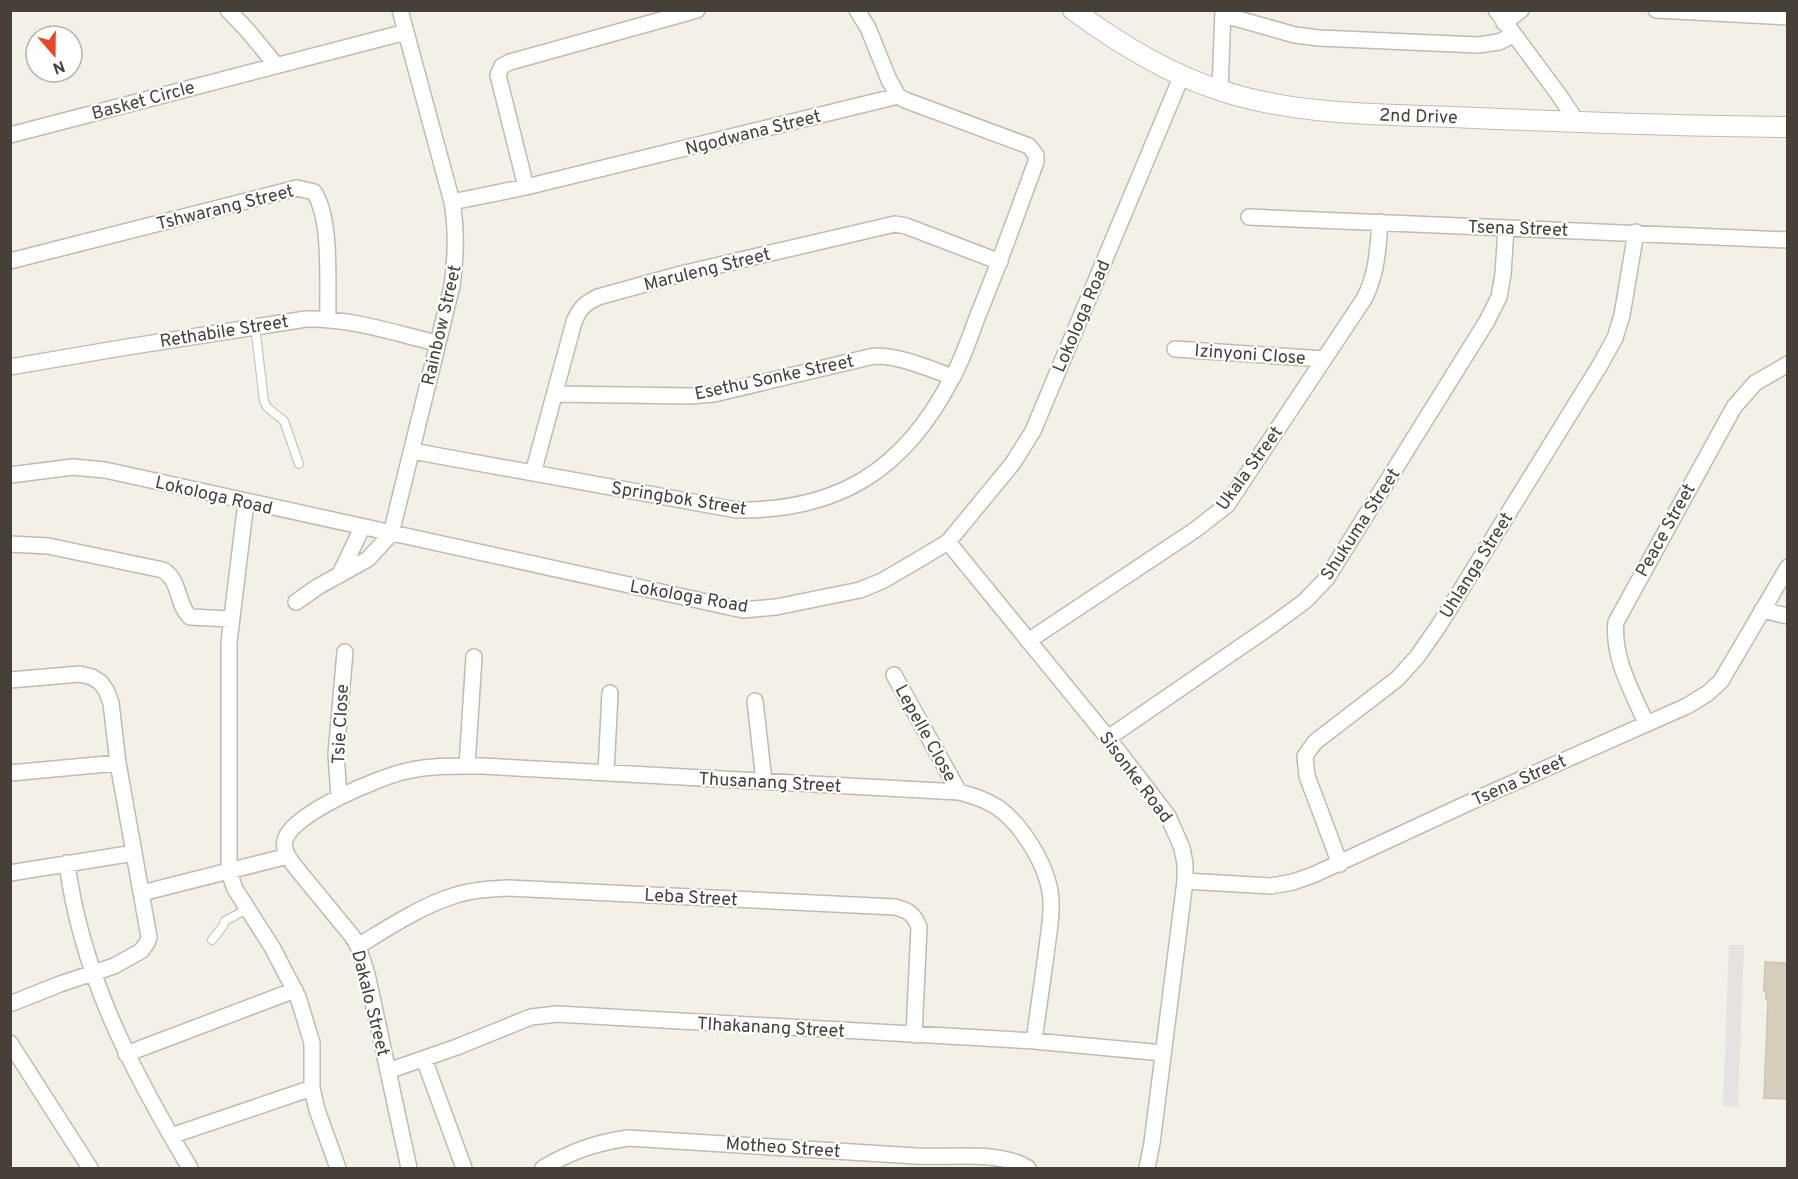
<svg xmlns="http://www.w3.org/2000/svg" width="1798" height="1179" viewBox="0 0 1798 1179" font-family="Overpass,sans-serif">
<rect width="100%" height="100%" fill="#f3f0e8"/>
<path fill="#e4e3e0" d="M1729,945H1744L1738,1107L1723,1106Z"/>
<path fill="#d7cec2" stroke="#cec3b2" stroke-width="1.5" d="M1765,962L1788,963V1099L1764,1098L1768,1000H1766V990L1764,991Z"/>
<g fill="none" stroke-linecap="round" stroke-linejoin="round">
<g stroke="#c1baaf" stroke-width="10">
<path id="service" d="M255,326L264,401L267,407L284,421L299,464
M212,940L223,926L225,921L247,909"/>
</g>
<g stroke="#c1baaf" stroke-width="18">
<path id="minor" d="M228,10L248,31L276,65
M857,10L868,28L889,80L898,96
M1496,10L1559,95L1577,122
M1656,10L1788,17
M1224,15L1295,35L1319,38L1478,45L1499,42L1513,35
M1504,23L1521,10
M1220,91L1223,10
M10,135L406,32
M526,187L498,75L502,66L510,62L697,10
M1249,217L1788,240
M10,261L297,188L314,192C332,219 327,284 328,318
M1175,349L1324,359
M10,367L121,348L306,319C351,318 394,333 437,343
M555,394L690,396L714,394L874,356C902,356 927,368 953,377
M412,451L737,510C840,511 905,469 952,378C963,359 970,336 978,315C999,265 1017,213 1036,162V155L1029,146L905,100L898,96L526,187L452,202
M533,473L574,322C579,309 585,303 598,297L681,274L895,224L906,226L1000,262
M10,475L73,467L105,470L743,610L776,607L860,590L882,581L913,563L948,542L1013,463L1033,431L1182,75
M246,502L229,642V872L235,889L272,947L298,997L312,1043V1088L317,1110L338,1168
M948,542L1108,738L1168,816L1182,848L1185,864V881L1152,1143L1147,1168
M10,544L48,546L163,570C181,581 176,604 190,617L231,619
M340,574L362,528
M296,602L319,586L368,559L391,534L452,286C456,257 457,231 452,202L400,10
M1762,610L1788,616
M1028,641L1195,530L1227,505L1364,299C1377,274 1378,249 1380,222
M894,675L959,792
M10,680L80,674L92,677L100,682L106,690L111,703L118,763L149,937L147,943L141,951L114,966L60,984L10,1004
M755,701L764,781
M1646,723C1632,691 1612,657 1616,622L1734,407L1755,383L1788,364
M1108,738L1271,626L1305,601L1327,578L1487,321L1499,297L1503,274L1506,228
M467,766L474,657
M10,773L118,763
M606,773L610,693
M339,797L336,754L345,652
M67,863C81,974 133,1073 190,1168
M1340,864L1307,776L1305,756L1315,742L1397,679L1417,657L1438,627L1600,365L1615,338L1622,315L1636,232
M10,873L134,853
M1185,881L1271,886L1293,882L1313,875L1479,798L1687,706L1708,693L1721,681L1788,567
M142,893L288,856
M358,946C388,928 419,907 453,896C471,890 489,889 508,888L895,907C908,910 914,914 919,927L914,1035
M10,1043L90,1168
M126,1054L295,990
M424,1059L464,1168
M388,1071L457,1047L531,1017L557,1014L1034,1041L1163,1053
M171,1136L312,1088
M409,1168L367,974L358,946L352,936L297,869C291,861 282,851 285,840C291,814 381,776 407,771C432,765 457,766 482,766L959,792C971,795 986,800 997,807C1023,825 1049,868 1051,900C1052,918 1048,937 1046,955C1042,983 1038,1012 1034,1041
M543,1168C572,1151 595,1143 628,1138C724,1144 820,1150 916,1156C949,1158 999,1150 1028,1168"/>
</g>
<g stroke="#c1baaf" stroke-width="22">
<g id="tertiary">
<path id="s1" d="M1073,10C1118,43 1166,73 1219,90C1294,115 1375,114 1452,117C1564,122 1676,126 1788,127"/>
</g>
</g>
<use href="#service" stroke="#fff" stroke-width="8"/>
<use href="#minor" stroke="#fff" stroke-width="15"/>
<use href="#tertiary" stroke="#fff" stroke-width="20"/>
</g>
<g text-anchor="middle" stroke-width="4.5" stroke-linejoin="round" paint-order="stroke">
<g font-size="18" fill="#464038" stroke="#fff">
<text transform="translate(143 100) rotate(-15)" y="6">Basket Circle</text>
<text dy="6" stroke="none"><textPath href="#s1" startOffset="369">2nd Drive</textPath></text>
<text transform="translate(753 132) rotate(-14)" y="6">Ngodwana Street</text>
<text transform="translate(225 207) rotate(-14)" y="6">Tshwarang Street</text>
<text transform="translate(1518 228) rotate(2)" y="6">Tsena Street</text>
<text transform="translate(707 269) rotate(-14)" y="6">Maruleng Street</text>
<text transform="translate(1081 316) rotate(-67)" y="6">Lokologa Road</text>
<text transform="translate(441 325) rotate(-77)" y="6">Rainbow Street</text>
<text transform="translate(224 331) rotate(-9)" y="6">Rethabile Street</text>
<text transform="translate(1250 354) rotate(4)" y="6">Izinyoni Close</text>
<text transform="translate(774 377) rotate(-12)" y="6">Esethu Sonke Street</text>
<text transform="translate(1249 468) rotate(-54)" y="6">Ukala Street</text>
<text transform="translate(214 495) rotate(13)" y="6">Lokologa Road</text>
<text transform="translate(679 498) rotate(9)" y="6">Springbok Street</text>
<text transform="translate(1360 524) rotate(-57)" y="6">Shukuma Street</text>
<text transform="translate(1665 530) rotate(-61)" y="6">Peace Street</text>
<text transform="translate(1476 565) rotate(-58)" y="6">Uhlanga Street</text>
<text transform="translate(689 596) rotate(10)" y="6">Lokologa Road</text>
<text transform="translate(340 724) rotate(-87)" y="6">Tsie Close</text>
<text transform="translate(926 733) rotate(61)" y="6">Lepelle Close</text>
<text transform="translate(1136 777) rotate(53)" y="6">Sisonke Road</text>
<text transform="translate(1519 780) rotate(-24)" y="6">Tsena Street</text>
<text transform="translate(770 782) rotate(3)" y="6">Thusanang Street</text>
<text transform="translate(691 897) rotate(3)" y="6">Leba Street</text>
<text transform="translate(371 1003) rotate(76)" y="6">Dakalo Street</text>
<text transform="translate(771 1027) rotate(3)" y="6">Tlhakanang Street</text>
<text transform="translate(783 1147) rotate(4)" y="6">Motheo Street</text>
</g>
</g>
<rect width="1798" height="1179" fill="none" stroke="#464038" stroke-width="24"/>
<g transform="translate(54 54) rotate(160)"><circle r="28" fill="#ffffff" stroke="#b5b3af" stroke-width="1.5"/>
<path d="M0-4.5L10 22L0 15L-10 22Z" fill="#e94729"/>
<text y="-9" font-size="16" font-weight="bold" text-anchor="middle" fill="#464038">N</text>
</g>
</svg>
